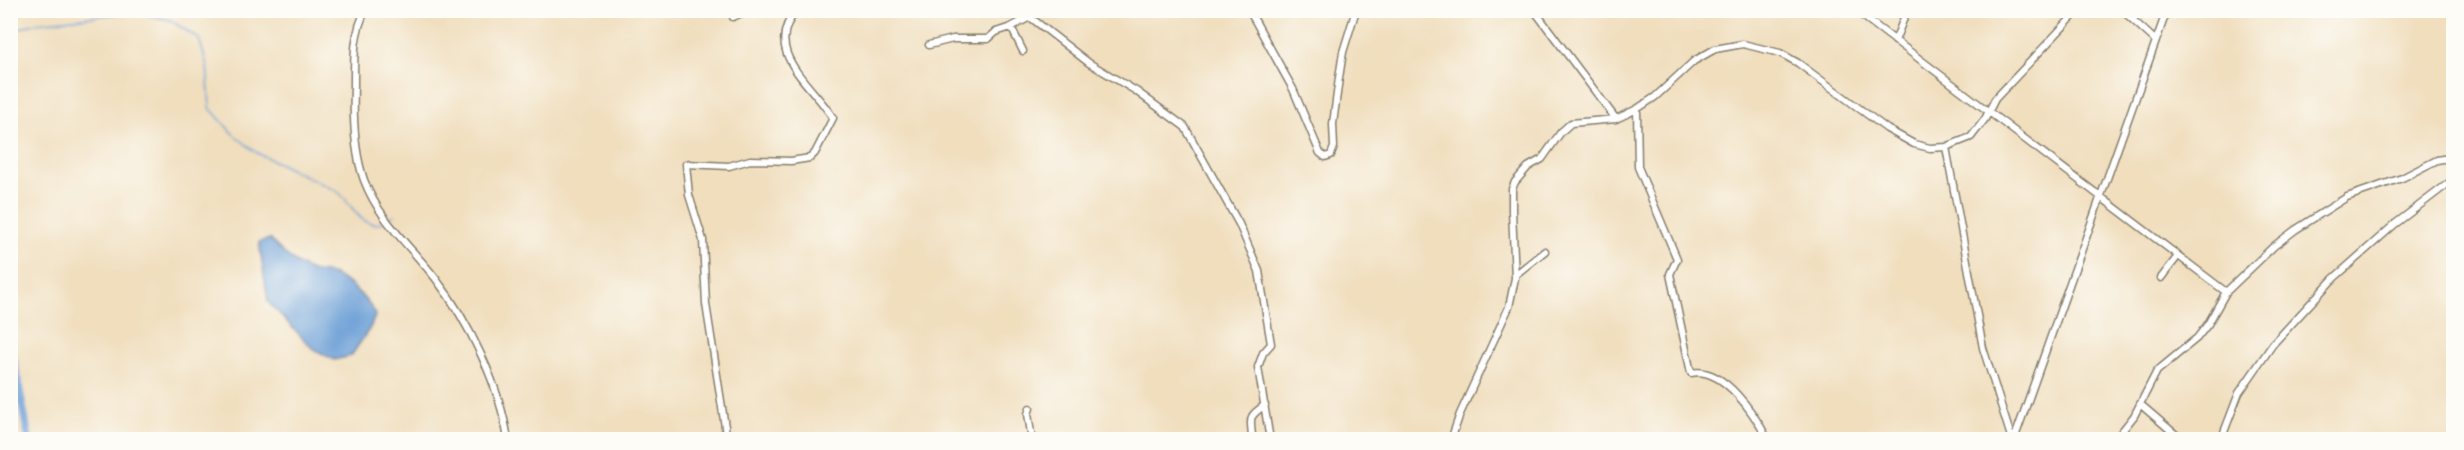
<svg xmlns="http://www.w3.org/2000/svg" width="2464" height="450" viewBox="0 0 2464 450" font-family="Itim,sans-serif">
<rect width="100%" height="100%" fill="#fdfcf7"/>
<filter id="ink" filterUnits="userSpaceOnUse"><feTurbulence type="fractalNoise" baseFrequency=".0167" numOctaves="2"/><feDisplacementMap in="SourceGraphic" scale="12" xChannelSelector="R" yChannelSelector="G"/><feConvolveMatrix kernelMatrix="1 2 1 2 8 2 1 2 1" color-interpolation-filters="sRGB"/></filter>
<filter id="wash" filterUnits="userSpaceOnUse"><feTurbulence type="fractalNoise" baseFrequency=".008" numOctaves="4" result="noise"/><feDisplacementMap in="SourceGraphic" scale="24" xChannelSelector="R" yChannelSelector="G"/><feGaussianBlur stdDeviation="1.35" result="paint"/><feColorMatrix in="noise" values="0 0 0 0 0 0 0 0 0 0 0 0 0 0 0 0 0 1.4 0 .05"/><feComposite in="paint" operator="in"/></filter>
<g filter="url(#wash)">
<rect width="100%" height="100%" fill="#f0debd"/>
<path fill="#699dd5" stroke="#425c78" stroke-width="1.5" d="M270,239C281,252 294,264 311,271C318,273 327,272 334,275C351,283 366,299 376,314L370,328L351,356L334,360L312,348L268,302L259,242Z"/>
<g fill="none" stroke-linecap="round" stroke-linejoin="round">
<path stroke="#699dd5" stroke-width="1.5" d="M10,32L36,23L136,12L170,20L199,39L207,65L210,108L233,134L257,153L337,191C353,203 359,231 384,222
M388,219L394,215
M10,361L15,364"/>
<path stroke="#699dd5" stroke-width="8" d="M10,158V159
M10,341L29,440"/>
</g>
</g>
<g filter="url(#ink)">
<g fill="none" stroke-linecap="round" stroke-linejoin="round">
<g stroke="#867d6c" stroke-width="9">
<path id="minor" d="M366,10C353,32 354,62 354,86C353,116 354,152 364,180C379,220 411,247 436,279C469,322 500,386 508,440
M1021,10L1089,63L1136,91L1185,127L1239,224L1259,271L1271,344L1263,353L1258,367L1270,440
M1249,10L1293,89L1320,153L1325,157L1331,155L1334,147L1333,124L1339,78L1343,52L1356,10
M1534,10L1616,119
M1855,10L2226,292
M2122,10L2156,41
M733,17L748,10
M1895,41L1907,10
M929,45L953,39H988L996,32L1011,27
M1023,51L1011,27L1030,17
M1637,109L1638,167L1677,259L1670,274L1691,373C1724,366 1755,415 1768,440
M1946,147L1983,348L2012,440
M1515,275L1545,251
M2161,278L2178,256
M2140,404L2182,440
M1030,408L1028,414L1032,440
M727,440L706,304L703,240L689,195L686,164L729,166L750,160L791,161L810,158L815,153L833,118C813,85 760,51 797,10
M1252,440C1252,418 1245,419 1265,405
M1451,440L1460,414L1509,307L1515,278L1512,211V189L1515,182L1528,167L1542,159L1561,132L1571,123L1616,119L1637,109L1655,97L1694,61L1715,49L1743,44L1780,53L1798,63L1887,129L1914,144L1930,148L1946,147L1971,137L1985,119L1995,99L2079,10
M2014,440L2167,10
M2115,440L2134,416L2157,371L2197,338L2208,324L2226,292L2274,246L2295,230L2347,197L2402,178L2437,160L2454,157
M2221,440L2239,393L2273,344L2333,279L2395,224L2454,179"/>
</g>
<use href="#minor" stroke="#fff" stroke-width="6"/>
</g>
</g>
<rect width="2464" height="450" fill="none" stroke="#fdfcf7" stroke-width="36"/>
</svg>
